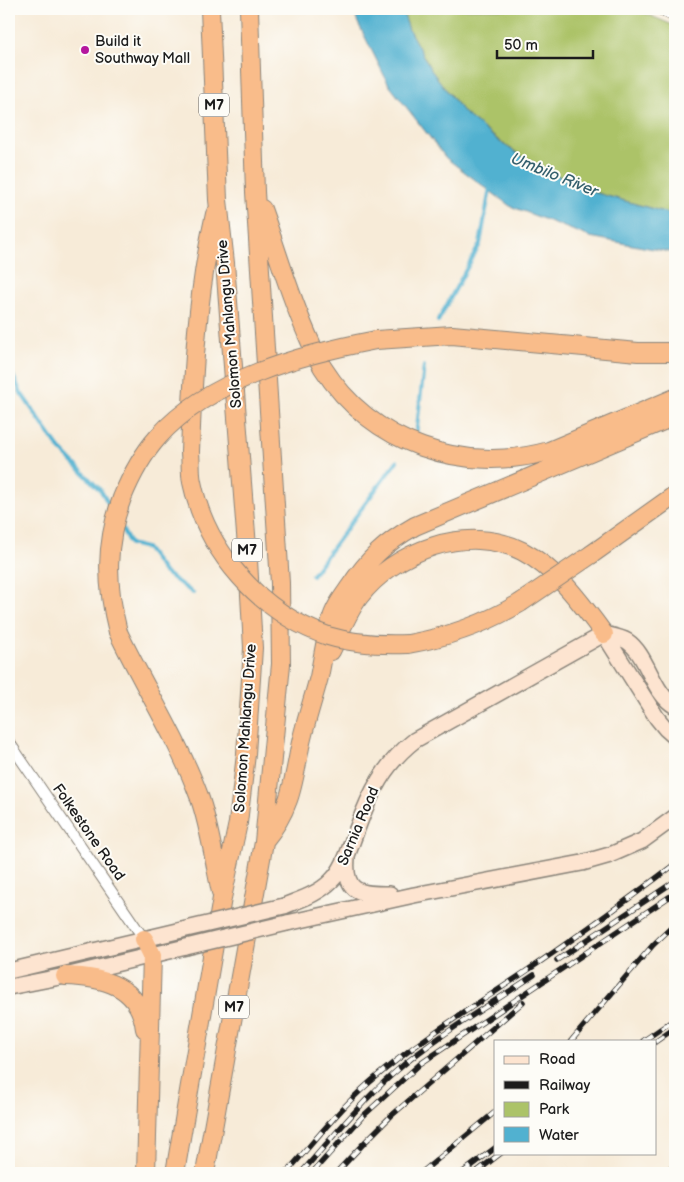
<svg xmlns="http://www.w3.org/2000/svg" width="684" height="1182" viewBox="0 0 684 1182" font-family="'Balsamiq Sans',sans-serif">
<rect width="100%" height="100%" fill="#fdfcf7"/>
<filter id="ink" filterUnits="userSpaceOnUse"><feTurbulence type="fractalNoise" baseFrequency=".02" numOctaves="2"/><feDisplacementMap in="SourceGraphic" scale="10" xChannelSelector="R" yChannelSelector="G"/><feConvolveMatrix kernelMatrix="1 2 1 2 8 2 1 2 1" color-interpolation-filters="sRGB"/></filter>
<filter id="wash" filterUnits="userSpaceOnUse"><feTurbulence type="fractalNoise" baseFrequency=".0096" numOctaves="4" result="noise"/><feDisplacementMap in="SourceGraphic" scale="20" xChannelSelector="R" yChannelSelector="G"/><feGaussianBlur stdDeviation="1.12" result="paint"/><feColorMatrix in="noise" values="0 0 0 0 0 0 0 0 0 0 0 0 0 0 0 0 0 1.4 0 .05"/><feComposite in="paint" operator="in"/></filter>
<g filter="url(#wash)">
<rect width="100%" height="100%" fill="#f7ebd8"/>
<path fill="#acc368" stroke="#647042" d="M402,9H635L675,26V215L586,190L526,159L501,142L464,113L431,70L409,30Z"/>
<path fill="#51b1d0" stroke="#366676" d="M353,9H402L409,30L431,70L464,113L500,142L526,159L586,190L675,215V253L590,237L510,206L446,158L389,85L358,23Z"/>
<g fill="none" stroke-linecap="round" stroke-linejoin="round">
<path stroke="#51b1d0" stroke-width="4" d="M438,321L480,244L490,188
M9,367L21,393L58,447L101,491L112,510
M416,436L424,366
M120,525L130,544L146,548L164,572L193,593
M312,575L397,461"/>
</g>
</g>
<g filter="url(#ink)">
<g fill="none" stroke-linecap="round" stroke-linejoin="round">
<g stroke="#8a847a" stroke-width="12">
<path id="minor" d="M660,9L675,17
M9,742L144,939"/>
</g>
<g stroke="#8a847a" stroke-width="15">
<path id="tertiary" d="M673,1173L675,1171"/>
</g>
<g stroke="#8a847a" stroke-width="18">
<path id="secondary" d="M604,634L657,718L666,729L675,737
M347,858C344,894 360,894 390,894
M284,906C301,899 318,894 331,881C345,868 350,846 357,829C370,793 384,764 415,740L604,634C612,636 620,637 627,641C648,655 652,693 675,706
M287,923L414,895L582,863L610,855L642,841L675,817
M9,971L182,930
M9,987L65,976L186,947"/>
</g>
<g stroke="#8a847a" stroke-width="20">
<path id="trunk" d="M262,209C278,253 290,298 310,341C314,350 318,360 323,368C371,444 464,475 549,451L675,398
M376,340L452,335L638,352H675
M190,452C193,372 197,292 215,214
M592,554L675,495
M118,632C144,687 178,739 199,796C210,827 214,861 221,892
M408,644C448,637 485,624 520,603
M331,651C340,633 347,613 359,597C394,551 468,523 522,551C557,569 581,603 604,634
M264,841C290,810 293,785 300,747C305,723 313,700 319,677C323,658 325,639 331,621C334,609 342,598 349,588C368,559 385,543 415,526L675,416
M144,939L152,955L146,1173
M65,976C102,977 140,985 145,1029
M175,1173L222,898L238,823L246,754L253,648L248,560L225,263L218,200L210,9
M205,1173L264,842L281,664L280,583L255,192L249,9"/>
</g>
<use href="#minor" stroke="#fff" stroke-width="10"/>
<use href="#tertiary" stroke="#fff" stroke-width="12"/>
<use href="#secondary" stroke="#fde4d0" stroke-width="15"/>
<use href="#trunk" stroke="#f9bc8a" stroke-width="18"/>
<g stroke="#1c1c1c" stroke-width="5.5">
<path id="rail" d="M557,960L675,881
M571,1041L653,945L675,924
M643,1041L675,1019
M655,1042L675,1028
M286,1173C313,1143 339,1109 370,1082C417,1041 470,1009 522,974C574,939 625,902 675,864
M301,1173C331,1139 360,1103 394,1073C436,1036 487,1007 534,975
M312,1173L362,1117L420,1064L675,893
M336,1173L364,1143L391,1116L523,1002
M421,1173L495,1112
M462,1173L495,1148
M475,1173L501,1153"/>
</g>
<use href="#rail" stroke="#fdfcf7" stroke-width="4" stroke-dasharray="11" stroke-linecap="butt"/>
<g stroke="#8a847a" stroke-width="18" stroke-linecap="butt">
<path id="secondary-bridge" d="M182,930L284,906
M186,947L287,923"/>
</g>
<g stroke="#8a847a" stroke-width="20" stroke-linecap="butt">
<path id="trunk-bridge" d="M190,452C191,462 190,473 192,482C206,552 261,613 328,636C354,644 381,645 408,644
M520,603L592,554
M118,632C106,585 105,544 122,498C131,476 142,455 158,437C209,379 303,354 376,340"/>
</g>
<use href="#secondary-bridge" stroke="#fde4d0" stroke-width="15"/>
<use href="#trunk-bridge" stroke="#f9bc8a" stroke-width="18"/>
</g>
</g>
<circle fill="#b5179e" stroke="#fdfcf7" stroke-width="2" cx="85" cy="50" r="5"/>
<g text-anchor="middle" stroke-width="4" stroke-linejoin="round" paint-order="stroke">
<g fill="#fdfcf7" stroke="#605f5e" stroke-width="1">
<rect x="199" y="93.5" width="30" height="23" rx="4"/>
<rect x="232" y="538.5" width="30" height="23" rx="4"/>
<rect x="219" y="995.5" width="30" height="23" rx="4"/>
</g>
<g font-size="14" font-weight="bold" fill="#1c1c1c">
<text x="214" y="110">M7</text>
<text x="247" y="555">M7</text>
<text x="234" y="1012">M7</text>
</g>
<g font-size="15" fill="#1c1c1c" stroke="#fdfcf7" text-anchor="start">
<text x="95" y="46">Build it<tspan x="95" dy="17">Southway Mall</tspan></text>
</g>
<g font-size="15" fill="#1c1c1c" stroke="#fdfcf7">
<text transform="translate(229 324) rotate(-95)" y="5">Solomon Mahlangu Drive</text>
<text transform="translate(245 728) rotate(-86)" y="5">Solomon Mahlangu Drive</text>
<text transform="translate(358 826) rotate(-67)" y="5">Sarnia Road</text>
<text transform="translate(89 832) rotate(55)" y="5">Folkestone Road</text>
</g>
<g font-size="16" font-style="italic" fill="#345f6d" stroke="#fdfcf7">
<text transform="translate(555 174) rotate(22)" y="6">Umbilo River</text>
</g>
</g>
<rect width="684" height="1182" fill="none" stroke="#fdfcf7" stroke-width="30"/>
<rect x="494" y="1040" width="162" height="115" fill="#fdfcf7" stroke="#a3a29f"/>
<rect x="504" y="1056" width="25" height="8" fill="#fde4d0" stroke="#a3a29f"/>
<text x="539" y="1064" font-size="15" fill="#1c1c1c">Road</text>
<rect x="504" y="1081" width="25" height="8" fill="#1c1c1c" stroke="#a3a29f"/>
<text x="539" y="1090" font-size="15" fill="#1c1c1c">Railway</text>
<rect x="504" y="1102" width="25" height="15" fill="#acc368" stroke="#a3a29f"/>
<text x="539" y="1114" font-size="15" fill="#1c1c1c">Park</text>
<rect x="504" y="1127" width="25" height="15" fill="#51b1d0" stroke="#a3a29f"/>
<text x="539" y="1140" font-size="15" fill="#1c1c1c">Water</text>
<path d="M497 50v8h96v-8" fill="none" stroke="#1c1c1c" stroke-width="2.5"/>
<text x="504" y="50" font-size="15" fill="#1c1c1c" stroke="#fdfcf7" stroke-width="4" paint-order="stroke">50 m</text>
</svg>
